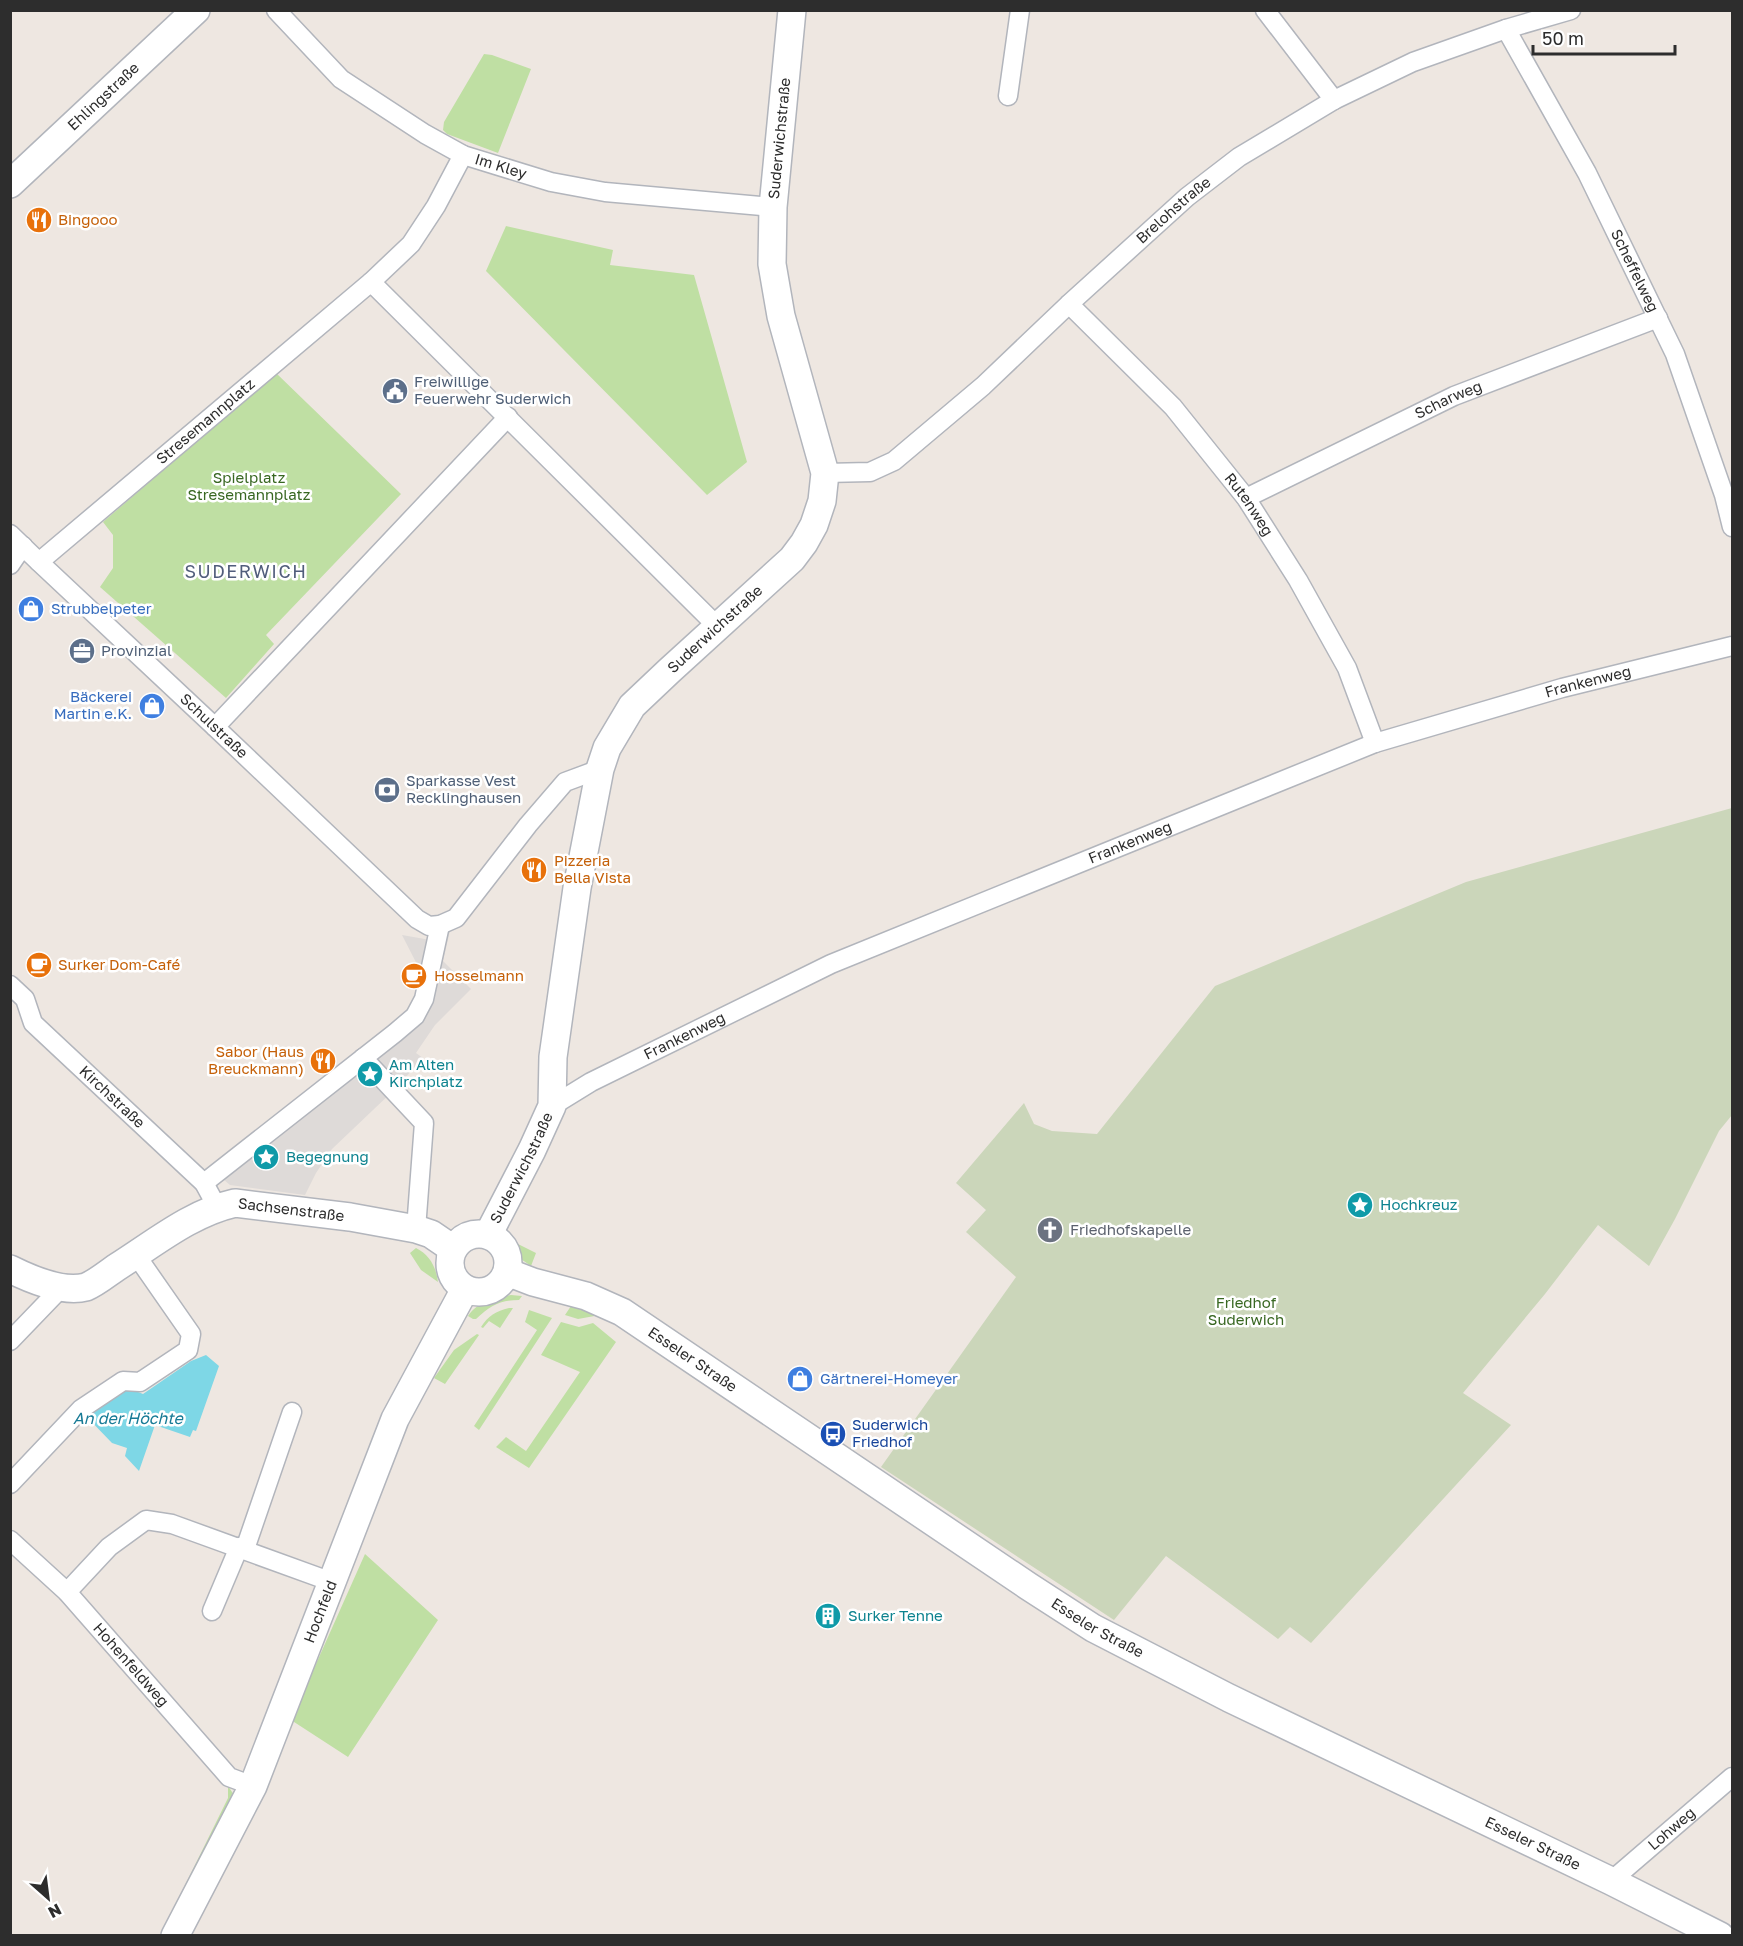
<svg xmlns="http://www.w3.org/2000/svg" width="1743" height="1946" font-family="'Golos Text',sans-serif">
<rect width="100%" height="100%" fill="#eee7e1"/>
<path fill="#bfdfa3" d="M 484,54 L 492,55 L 531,69 L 498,153 L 447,134 L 443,130 L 444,122 Z
M 506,226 L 613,250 L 610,265 L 694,275 L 747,462 L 707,495 L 486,271 Z
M 276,373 L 401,494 L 266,635 L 274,644 L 226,698 L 100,587 L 113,568 L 113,535 L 103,522 Z
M 510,1240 L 536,1253 L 531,1266 L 518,1257 Z
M 416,1248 C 430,1255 436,1267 438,1282 L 421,1270 L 410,1253 Z
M 511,1295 L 522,1296 L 519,1300 C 500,1300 490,1306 476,1319 L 473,1319 L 468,1316 C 478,1301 495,1298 511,1295 Z
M 571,1306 L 600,1315 L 578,1319 L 565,1315 Z
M 509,1308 L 513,1308 L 500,1328 L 489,1321 L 483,1328 L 481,1327 C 488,1316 496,1311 509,1308 Z
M 529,1310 L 552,1318 L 479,1430 L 474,1426 L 537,1330 L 525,1322 Z
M 561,1322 L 579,1327 L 593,1323 L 616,1342 L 529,1468 L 496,1447 L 506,1437 L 526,1451 L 580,1372 L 541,1355 Z
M 477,1334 L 479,1335 L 445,1384 L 434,1378 L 454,1350 Z
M 365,1554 L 438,1620 L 348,1757 L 291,1720 Z
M 228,1786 L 234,1795 L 172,1935 L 160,1936 L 228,1798 Z"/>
<path fill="#cbd6ba" d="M 1732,808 L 1732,1115 L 1719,1131 L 1675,1219 L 1649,1266 L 1598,1225 L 1545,1294 L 1463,1393 L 1511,1425 L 1311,1643 L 1290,1627 L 1278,1639 L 1166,1556 L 1114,1620 L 881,1467 L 1016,1277 L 966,1232 L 986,1210 L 956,1183 L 1024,1103 L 1034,1124 L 1052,1131 L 1097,1134 L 1215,986 L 1466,882 Z"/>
<path fill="#dedad8" d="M 450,931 L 443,961 L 471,989 L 435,1025 L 420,1047 L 416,1053 L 423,1058 L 393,1091 L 332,1149 L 316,1173 L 305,1195 L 230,1185 L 210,1168 L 414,1008 L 424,978 L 402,935 L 436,941 Z"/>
<path fill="#7ed7e6" d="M 206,1355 L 219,1366 L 196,1431 L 193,1430 L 190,1437 L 155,1425 L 139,1471 L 125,1456 L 127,1448 L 112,1443 L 85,1415 L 126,1387 L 143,1394 L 191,1361 Z"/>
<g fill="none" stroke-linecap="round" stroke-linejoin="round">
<defs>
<g id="street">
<path id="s1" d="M 276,10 L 341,79 L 425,134 L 463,155 L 551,182 L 605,192 L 773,207"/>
<path d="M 1265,10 L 1334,100"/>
<path id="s2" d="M 1506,29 L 1587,173 L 1675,354 L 1724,495 L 1732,527"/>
<path d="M 1008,96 L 1020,10"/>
<path d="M 371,282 L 411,244 L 436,206 L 463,155"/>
<path id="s3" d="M 1069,304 L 1173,407 L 1246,498 L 1298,580 L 1347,668 L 1375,743"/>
<path id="s4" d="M 825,473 L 870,472 L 894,461 L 983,386 L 1069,304 L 1187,197 L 1239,157 L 1334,100 L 1413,62 L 1506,29 L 1571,10"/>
<path id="s5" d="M 1246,498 L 1454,396 L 1658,318"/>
<path id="s6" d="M 10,534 L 39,562 L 215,727 L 417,919 L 429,926 L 440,925 L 456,918 L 528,825 L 565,782 L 600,769"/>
<path id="s7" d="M 39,562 L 371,282 L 718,627"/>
<path d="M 10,565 L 23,546"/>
<path d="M 215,727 L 508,417"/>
<path id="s8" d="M 10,985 L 25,999 L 33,1023 L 204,1183 L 217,1207"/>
<path d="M 363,1058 L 424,1123 L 416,1229"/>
<path id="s9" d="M 552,1106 L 591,1082 L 831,964 L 1375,743 L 1562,688 L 1732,646"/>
<path d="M 204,1183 L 395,1033 L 415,1016 L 424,999 L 440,925"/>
<path d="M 10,1341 L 61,1288"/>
<path d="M 10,1484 L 81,1409 L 123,1381 L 140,1382 L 188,1350 L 191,1334 L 136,1255"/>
<path id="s10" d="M 10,1540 L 67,1592 L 229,1777 L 253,1786"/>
<path d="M 245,1549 L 292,1412"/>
<path d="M 67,1592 L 109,1547 L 146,1520 L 172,1524 L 332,1582"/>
<path d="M 212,1611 L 239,1547"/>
<path id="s11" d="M 1611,1881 L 1732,1777"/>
</g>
<g id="secondary">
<path id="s12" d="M 10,184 L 196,10"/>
<circle cx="479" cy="1263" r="29"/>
<path id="s13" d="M 488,1235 L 532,1150 L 552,1106 L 553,1057 L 577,888 L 600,769 L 607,748 L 632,706 L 669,671 L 792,559 L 804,543 L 814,525 L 822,501 L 825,473 L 781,316 L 772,264 L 773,207 L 792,10"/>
<path id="s14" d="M 10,1269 C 30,1279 63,1293 86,1287 C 96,1283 108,1273 117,1267 C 155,1243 191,1213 235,1203 L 350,1217 L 416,1229 L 431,1234 L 453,1249"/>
<path id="s15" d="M 507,1272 L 533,1282 L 586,1296 L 622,1312 L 1028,1586 L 1093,1628 L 1229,1698 L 1611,1881 L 1720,1936"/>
<path id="s16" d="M 175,1936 L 253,1786 L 395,1419 L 465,1289"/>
</g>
</defs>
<use href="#street" stroke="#b2b5bc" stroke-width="21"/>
<use href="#secondary" stroke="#b2b5bc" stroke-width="30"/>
<use href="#street" stroke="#fff" stroke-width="18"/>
<use href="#secondary" stroke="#fff" stroke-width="27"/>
</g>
<defs>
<symbol id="restaurant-disc" viewBox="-11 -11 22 22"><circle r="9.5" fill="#e8710a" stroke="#fff"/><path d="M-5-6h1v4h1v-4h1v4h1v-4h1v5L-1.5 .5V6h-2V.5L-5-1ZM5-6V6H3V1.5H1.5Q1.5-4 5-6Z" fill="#fff"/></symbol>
<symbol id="civic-disc" viewBox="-11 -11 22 22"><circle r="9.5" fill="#5c6f8a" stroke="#fff"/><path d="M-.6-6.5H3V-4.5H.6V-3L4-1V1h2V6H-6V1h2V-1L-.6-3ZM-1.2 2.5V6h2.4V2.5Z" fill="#fff"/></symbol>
<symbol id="shop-disc" viewBox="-11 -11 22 22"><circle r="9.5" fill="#3f7fe0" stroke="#fff"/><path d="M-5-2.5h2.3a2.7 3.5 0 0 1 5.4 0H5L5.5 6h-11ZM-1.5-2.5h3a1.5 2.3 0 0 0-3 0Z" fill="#fff"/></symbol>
<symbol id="office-disc" viewBox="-11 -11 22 22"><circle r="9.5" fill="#5c6f8a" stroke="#fff"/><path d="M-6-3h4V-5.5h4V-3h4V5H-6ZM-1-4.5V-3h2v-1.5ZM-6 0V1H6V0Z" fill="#fff"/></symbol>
<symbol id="bank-disc" viewBox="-11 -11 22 22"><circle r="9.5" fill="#5c6f8a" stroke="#fff"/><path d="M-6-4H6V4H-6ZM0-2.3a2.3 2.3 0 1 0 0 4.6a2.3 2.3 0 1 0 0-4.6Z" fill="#fff"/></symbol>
<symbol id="cafe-disc" viewBox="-11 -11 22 22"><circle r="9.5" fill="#e8710a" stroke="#fff"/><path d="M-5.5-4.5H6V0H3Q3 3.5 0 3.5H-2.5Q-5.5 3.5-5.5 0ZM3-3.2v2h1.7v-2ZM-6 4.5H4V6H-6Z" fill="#fff"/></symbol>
<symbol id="sight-disc" viewBox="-11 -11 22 22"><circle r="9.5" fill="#0f9aa8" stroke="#fff"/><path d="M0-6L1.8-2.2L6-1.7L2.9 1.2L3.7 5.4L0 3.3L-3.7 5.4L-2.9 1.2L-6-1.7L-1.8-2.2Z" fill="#fff"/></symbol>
<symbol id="church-disc" viewBox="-11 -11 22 22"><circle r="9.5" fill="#6b7280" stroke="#fff"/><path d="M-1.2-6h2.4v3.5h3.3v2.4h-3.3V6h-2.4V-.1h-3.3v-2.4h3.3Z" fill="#fff"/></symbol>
<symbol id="bus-disc" viewBox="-11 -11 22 22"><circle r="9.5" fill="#1a4fb4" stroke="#fff"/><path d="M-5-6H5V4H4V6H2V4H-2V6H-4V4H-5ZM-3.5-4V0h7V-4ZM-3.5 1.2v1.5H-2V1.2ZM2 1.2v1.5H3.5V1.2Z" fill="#fff"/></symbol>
<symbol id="building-disc" viewBox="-11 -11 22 22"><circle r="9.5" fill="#0f9aa8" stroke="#fff"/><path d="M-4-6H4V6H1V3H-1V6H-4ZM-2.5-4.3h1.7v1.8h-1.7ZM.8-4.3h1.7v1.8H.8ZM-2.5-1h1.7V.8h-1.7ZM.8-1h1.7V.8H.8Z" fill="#fff"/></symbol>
</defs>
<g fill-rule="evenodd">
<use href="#restaurant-disc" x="24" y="205" width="30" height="30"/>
<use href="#civic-disc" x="380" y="376" width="30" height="30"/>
<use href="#shop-disc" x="16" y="594" width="30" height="30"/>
<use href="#office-disc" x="67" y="636" width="30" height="30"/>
<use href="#shop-disc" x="137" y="691" width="30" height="30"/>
<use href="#bank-disc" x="372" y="775" width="30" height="30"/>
<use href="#restaurant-disc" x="519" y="855" width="30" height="30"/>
<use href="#cafe-disc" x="24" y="950" width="30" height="30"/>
<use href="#cafe-disc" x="399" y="961" width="30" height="30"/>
<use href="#restaurant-disc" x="308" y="1046" width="30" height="30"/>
<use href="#sight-disc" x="355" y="1059" width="30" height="30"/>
<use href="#sight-disc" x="251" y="1142" width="30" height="30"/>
<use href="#sight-disc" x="1345" y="1190" width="30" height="30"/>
<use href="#church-disc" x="1035" y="1215" width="30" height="30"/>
<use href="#shop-disc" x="785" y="1364" width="30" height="30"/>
<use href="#bus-disc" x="818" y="1419" width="30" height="30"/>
<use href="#building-disc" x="813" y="1601" width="30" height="30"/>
</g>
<g text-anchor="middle" stroke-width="5" stroke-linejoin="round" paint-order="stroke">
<g font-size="15" fill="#2d2d2d" stroke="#fff">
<text dy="5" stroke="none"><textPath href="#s12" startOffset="128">Ehlingstraße</textPath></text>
<text dy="5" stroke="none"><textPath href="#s13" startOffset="1209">Suderwichstraße</textPath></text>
<text dy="5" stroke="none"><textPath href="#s1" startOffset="278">Im Kley</textPath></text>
<text dy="5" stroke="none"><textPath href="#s4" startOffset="447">Brelohstraße</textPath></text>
<text dy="5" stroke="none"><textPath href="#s2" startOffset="274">Scheffelweg</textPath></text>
<text dy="5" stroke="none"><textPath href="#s5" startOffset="225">Scharweg</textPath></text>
<text dy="5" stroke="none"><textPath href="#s7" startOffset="218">Stresemannplatz</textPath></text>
<text dy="5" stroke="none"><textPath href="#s3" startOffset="270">Rutenweg</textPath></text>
<text dy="5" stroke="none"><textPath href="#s13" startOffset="669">Suderwichstraße</textPath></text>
<text dy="5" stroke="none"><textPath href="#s9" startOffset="1122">Frankenweg</textPath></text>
<text dy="5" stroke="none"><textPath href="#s6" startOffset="280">Schulstraße</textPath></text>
<text dy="5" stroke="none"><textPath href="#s9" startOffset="636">Frankenweg</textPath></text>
<text dy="5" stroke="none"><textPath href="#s9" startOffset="150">Frankenweg</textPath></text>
<text dy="5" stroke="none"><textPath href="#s8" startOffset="154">Kirchstraße</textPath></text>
<text dy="5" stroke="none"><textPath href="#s13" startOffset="75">Suderwichstraße</textPath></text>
<text dy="5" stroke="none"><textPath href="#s14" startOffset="308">Sachsenstraße</textPath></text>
<text dy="5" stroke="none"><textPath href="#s15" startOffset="207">Esseler Straße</textPath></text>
<text dy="5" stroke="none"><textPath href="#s16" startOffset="356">Hochfeld</textPath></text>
<text dy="5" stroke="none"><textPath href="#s15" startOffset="693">Esseler Straße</textPath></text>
<text dy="5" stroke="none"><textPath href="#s10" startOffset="174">Hohenfeldweg</textPath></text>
<text dy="5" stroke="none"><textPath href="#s11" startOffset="80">Lohweg</textPath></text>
<text dy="5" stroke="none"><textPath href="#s15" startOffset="1179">Esseler Straße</textPath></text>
</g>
<g font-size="15" fill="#c56008" stroke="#fff" text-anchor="start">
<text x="58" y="225">Bingooo</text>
<text x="554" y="866">Pizzeria<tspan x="554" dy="17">Bella Vista</tspan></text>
<text x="58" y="970">Surker Dom-Café</text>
<text x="434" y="981">Hosselmann</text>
<text x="304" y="1057" text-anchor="end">Sabor (Haus<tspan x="304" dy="17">Breuckmann)</tspan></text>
</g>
<g font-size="15" fill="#4e5e75" stroke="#fff" text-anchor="start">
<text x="414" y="387">Freiwillige<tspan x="414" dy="17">Feuerwehr Suderwich</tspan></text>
<text x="101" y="656">Provinzial</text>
<text x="406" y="786">Sparkasse Vest<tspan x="406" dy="17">Recklinghausen</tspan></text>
</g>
<g font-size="15" fill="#386721" stroke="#fff">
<text x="249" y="483">Spielplatz<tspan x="249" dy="17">Stresemannplatz</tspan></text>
<text x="1246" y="1308">Friedhof<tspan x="1246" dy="17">Suderwich</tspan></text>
</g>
<g font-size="15" fill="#366cbe" stroke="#fff" text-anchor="start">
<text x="51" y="614">Strubbelpeter</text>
<text x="132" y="702" text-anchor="end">Bäckerei<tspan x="132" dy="17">Martin e.K.</tspan></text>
<text x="820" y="1384">Gärtnerei-Homeyer</text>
</g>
<g font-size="15" fill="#0d838f" stroke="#fff" text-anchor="start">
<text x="389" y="1070">Am Alten<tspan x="389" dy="17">Kirchplatz</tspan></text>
<text x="286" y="1162">Begegnung</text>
<text x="1380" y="1210">Hochkreuz</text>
<text x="848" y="1621">Surker Tenne</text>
</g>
<g font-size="15" fill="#5b616d" stroke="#fff" text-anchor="start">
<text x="1070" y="1235">Friedhofskapelle</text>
</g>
<g font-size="15" fill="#164399" stroke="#fff" text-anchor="start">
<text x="852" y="1430">Suderwich<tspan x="852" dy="17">Friedhof</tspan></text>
</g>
<g font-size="16" font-style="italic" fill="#187b96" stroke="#fff">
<text x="128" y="1424">An der Höchte</text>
</g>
<g font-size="18" letter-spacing="1.5" fill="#515d7b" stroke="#fff">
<text x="246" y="578">SUDERWICH</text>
</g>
</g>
<rect width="1743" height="1946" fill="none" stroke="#2d2d2d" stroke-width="24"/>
<g transform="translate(48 1898) rotate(152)" stroke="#ffffff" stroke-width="4.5" paint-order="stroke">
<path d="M0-4.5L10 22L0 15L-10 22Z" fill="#2d2d2d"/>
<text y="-9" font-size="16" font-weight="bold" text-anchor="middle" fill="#2d2d2d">N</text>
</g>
<path d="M1533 45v9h142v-9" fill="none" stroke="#2d2d2d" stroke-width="3"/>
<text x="1542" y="45" font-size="18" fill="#2d2d2d" stroke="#ffffff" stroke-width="4.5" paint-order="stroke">50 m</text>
</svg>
